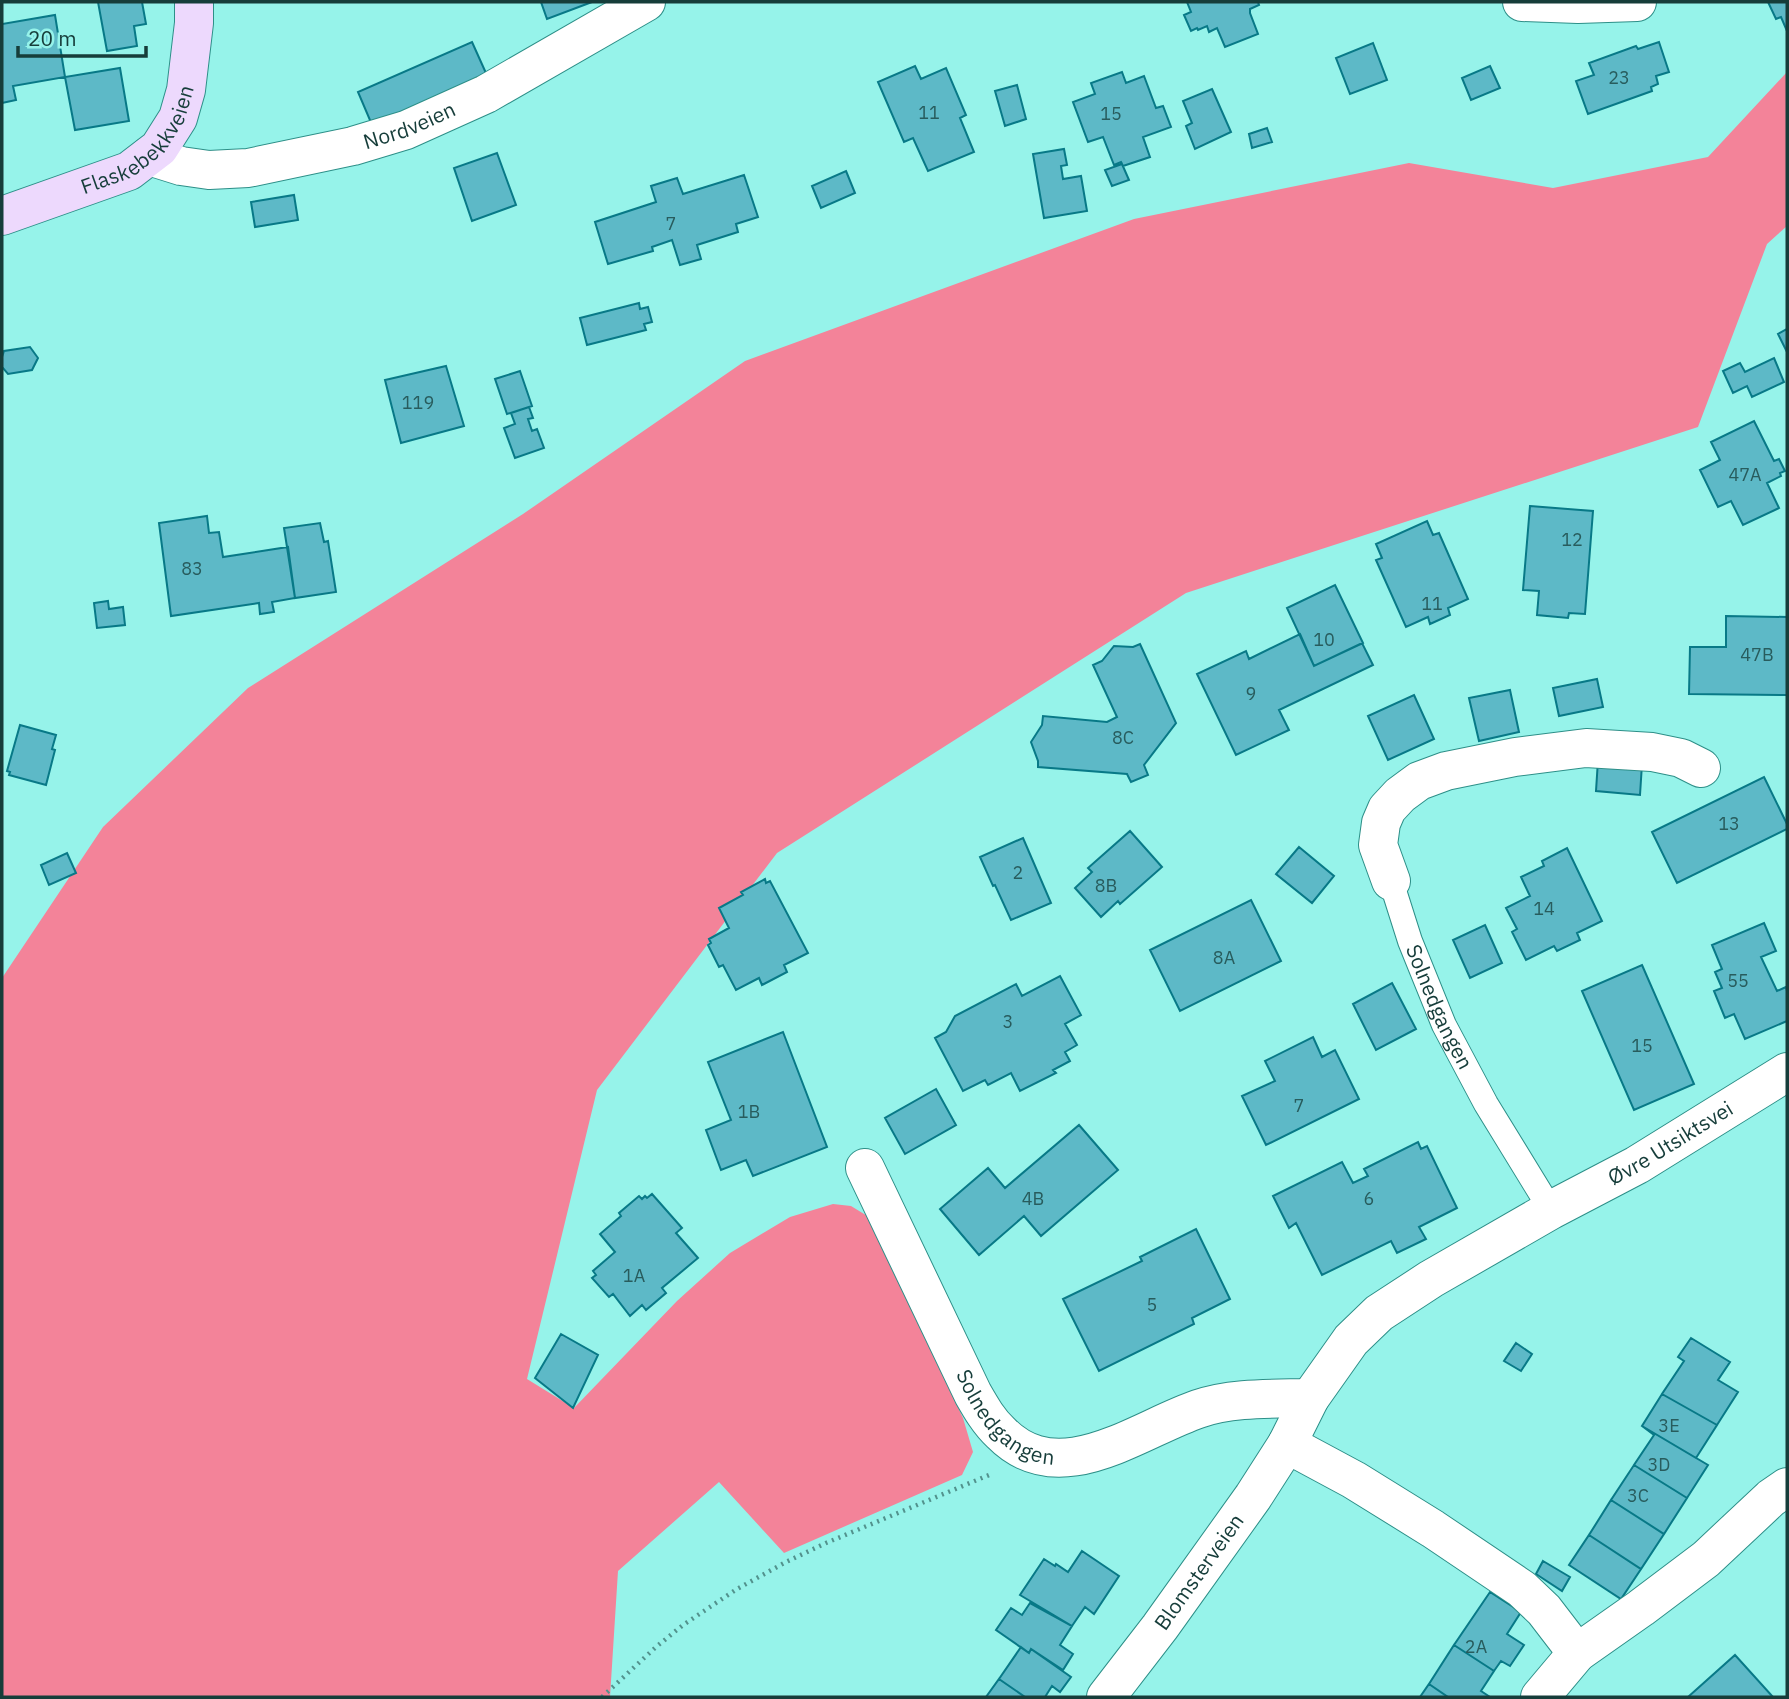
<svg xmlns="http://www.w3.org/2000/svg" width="1789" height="1699" font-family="'IBM Plex Sans',sans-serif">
<rect width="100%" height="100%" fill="#96f3ea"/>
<path fill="#f38399" d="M 1787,72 L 1787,226 L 1767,244 L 1698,427 L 1186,593 L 777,853 L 597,1090 L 527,1379 L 574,1408 L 677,1301 L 730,1253 L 790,1217 L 833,1204 L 851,1206 L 869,1217 L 963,1418 L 973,1452 L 962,1475 L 784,1553 L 719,1482 L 618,1571 L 610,1697 L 2,1697 L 2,978 L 103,827 L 248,688 L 523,514 L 745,361 L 1134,219 L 1409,163 L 1553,188 L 1708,157 Z"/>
<path fill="#5db9c7" stroke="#087987" stroke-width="2" d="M 98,2 L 142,2 L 146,24 L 134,26 L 137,46 L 107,51 Z
M 541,2 L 592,2 L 547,19 Z
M 1187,2 L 1258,2 L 1259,5 L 1250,9 L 1250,13 L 1258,34 L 1225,47 L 1217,28 L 1209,32 L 1207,26 L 1198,30 L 1197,28 L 1191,31 L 1184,15 L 1191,12 Z
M 1768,2 L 1787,2 L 1787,31 L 1781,17 L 1776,19 Z
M 55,15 L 65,77 L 13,86 L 16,100 L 2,103 L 2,24 Z
M 472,42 L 490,82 L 375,132 L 358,92 Z
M 1659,42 L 1669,72 L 1656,76 L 1658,84 L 1651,87 L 1652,91 L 1588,114 L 1576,81 L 1594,75 L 1589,63 L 1636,46 L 1638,49 Z
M 1373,43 L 1387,80 L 1350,94 L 1336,58 Z
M 915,66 L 921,79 L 946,68 L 966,115 L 960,118 L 974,152 L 928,171 L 913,138 L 904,142 L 878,82 Z
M 1490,66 L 1500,88 L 1471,100 L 1462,78 Z
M 120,68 L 129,121 L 75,130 L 65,77 Z
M 1122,72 L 1126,83 L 1144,76 L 1156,108 L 1163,106 L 1171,127 L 1143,137 L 1150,157 L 1123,166 L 1121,162 L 1114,165 L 1103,137 L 1088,142 L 1073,102 L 1095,94 L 1091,83 Z
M 1017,85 L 1026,119 L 1005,126 L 995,91 Z
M 1212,89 L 1231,132 L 1195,149 L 1186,126 L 1192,123 L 1183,101 Z
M 1267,128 L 1272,142 L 1252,148 L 1249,134 Z
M 1064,149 L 1067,165 L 1061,166 L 1063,179 L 1081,176 L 1087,211 L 1044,218 L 1033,154 Z
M 497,153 L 516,205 L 472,221 L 454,168 Z
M 1122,164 L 1129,180 L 1112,186 L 1105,170 Z
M 846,171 L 855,193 L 821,208 L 812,186 Z
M 744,175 L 758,217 L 736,224 L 738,232 L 697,245 L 701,259 L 680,265 L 672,240 L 652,247 L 653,251 L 608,264 L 595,222 L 656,202 L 651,186 L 677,178 L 683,194 Z
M 294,195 L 298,220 L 255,227 L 251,202 Z
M 639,303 L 640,309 L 648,307 L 652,322 L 644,324 L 646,330 L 587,345 L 580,318 Z
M 1787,329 L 1787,352 L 1778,334 Z
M 30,347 L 38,358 L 32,370 L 8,374 L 2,367 L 2,357 L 4,351 Z
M 1774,358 L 1784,382 L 1752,397 L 1747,386 L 1733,393 L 1723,371 L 1740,363 L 1745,372 Z
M 446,366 L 464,426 L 401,443 L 385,380 Z
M 520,371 L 532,406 L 507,414 L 495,379 Z
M 529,407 L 533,418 L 528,419 L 532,431 L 537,429 L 544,448 L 515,458 L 504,428 L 515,424 L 511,413 Z
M 1754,421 L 1774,461 L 1779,459 L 1785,471 L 1780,473 L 1781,476 L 1767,483 L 1779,508 L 1743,525 L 1731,501 L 1718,507 L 1700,470 L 1720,460 L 1711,442 Z
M 1530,506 L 1593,511 L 1585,614 L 1569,613 L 1568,618 L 1537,615 L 1539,591 L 1523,590 Z
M 207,516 L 209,533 L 219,532 L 223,557 L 288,547 L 295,598 L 272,602 L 274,612 L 260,614 L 259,603 L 171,616 L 159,523 Z
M 1427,521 L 1433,535 L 1439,533 L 1468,599 L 1448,608 L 1450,615 L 1430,624 L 1428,617 L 1406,627 L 1376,560 L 1382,558 L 1376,544 Z
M 320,523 L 324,542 L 328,541 L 336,592 L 295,598 L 284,528 Z
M 1335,585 L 1363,643 L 1314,666 L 1287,608 Z
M 108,601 L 109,609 L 123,607 L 125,625 L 97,628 L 94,603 Z
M 1726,616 L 1787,617 L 1787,695 L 1689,694 L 1690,647 L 1726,647 Z
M 1300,634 L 1314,666 L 1362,643 L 1373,665 L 1279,710 L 1289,730 L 1236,755 L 1197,674 L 1246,651 L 1249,659 Z
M 1140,644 L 1176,723 L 1144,765 L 1148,775 L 1131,782 L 1127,774 L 1038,767 L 1038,761 L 1031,742 L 1042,725 L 1043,716 L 1107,722 L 1117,717 L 1093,665 L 1102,661 L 1114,646 L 1133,647 Z
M 1597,679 L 1603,707 L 1559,716 L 1553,688 Z
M 1510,690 L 1519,732 L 1479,741 L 1469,698 Z
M 1414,695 L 1434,739 L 1388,760 L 1368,716 Z
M 20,725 L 56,735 L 52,749 L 55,750 L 46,785 L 9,775 L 10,772 L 7,771 Z
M 1598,760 L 1642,764 L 1640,795 L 1596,791 Z
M 1764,777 L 1787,824 L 1787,829 L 1677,883 L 1652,832 Z
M 1130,831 L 1162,867 L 1120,904 L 1118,901 L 1101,917 L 1075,888 L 1092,872 L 1088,868 Z
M 1023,838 L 1051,903 L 1011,920 L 995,885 L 993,886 L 980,857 Z
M 1299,847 L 1334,876 L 1312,903 L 1276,874 Z
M 1567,848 L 1602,921 L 1577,933 L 1580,940 L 1557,951 L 1554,946 L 1526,960 L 1512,932 L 1517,929 L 1506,908 L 1530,896 L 1521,877 L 1544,866 L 1542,861 Z
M 67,853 L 76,873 L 49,885 L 41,865 Z
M 765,879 L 766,883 L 770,881 L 808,953 L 784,965 L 787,972 L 762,985 L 759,978 L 736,990 L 723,965 L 719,967 L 708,945 L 711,943 L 709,939 L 729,928 L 719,908 L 743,895 L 741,892 Z
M 1251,900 L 1281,961 L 1180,1011 L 1150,950 Z
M 1764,923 L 1776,951 L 1761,957 L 1777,991 L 1786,987 L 1787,991 L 1787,1021 L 1745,1039 L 1734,1014 L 1725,1018 L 1714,991 L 1722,988 L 1715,972 L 1722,969 L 1712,945 Z
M 1485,925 L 1502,963 L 1470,978 L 1453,940 Z
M 1642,965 L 1694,1084 L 1634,1110 L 1582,991 Z
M 1060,976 L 1081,1015 L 1065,1024 L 1077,1045 L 1065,1052 L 1070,1061 L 1053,1070 L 1056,1073 L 1020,1091 L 1011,1073 L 988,1085 L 985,1080 L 963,1091 L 935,1038 L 946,1032 L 955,1016 L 1016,984 L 1022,996 Z
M 1392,983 L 1416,1029 L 1376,1050 L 1353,1004 Z
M 783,1032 L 827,1147 L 753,1176 L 746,1160 L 721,1170 L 706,1130 L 731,1120 L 708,1062 Z
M 1313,1037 L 1322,1057 L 1335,1050 L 1359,1099 L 1266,1145 L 1242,1096 L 1275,1081 L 1265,1061 Z
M 936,1089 L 956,1125 L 905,1154 L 885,1118 Z
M 1079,1125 L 1118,1170 L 1041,1236 L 1024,1216 L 979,1255 L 940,1209 L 988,1168 L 1005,1188 Z
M 1418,1142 L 1421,1149 L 1427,1146 L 1457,1208 L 1419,1227 L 1426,1239 L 1397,1253 L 1391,1241 L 1322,1275 L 1296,1223 L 1289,1228 L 1273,1196 L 1342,1162 L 1353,1183 L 1368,1176 L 1364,1169 Z
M 652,1194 L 682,1228 L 676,1233 L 698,1258 L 662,1288 L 666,1293 L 646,1310 L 642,1305 L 630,1316 L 613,1294 L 609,1297 L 592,1278 L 596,1275 L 593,1271 L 615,1252 L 600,1234 L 621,1216 L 619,1213 L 639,1196 L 642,1199 L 645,1196 L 647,1198 Z
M 1196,1229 L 1230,1299 L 1192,1318 L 1194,1324 L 1099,1371 L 1063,1299 L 1142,1261 L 1140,1257 Z
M 561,1334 L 598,1355 L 573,1408 L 535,1378 Z
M 1691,1338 L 1730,1362 L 1718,1380 L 1738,1392 L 1717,1425 L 1662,1394 L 1684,1361 L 1678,1357 Z
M 1516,1343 L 1532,1354 L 1521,1371 L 1504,1361 Z
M 1662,1394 L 1717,1425 L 1696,1458 L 1642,1426 Z
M 1642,1426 L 1708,1465 L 1687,1498 L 1634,1465 L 1654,1435 Z
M 1634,1465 L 1687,1498 L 1664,1534 L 1611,1500 Z
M 1611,1500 L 1664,1534 L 1641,1569 L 1589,1535 Z
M 1589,1535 L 1641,1569 L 1621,1599 L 1569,1565 Z
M 1082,1551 L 1119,1576 L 1094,1614 L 1085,1607 L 1072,1626 L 1020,1595 L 1044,1559 L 1055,1566 L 1056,1564 L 1068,1572 Z
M 1543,1561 L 1570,1577 L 1562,1591 L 1536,1574 Z
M 1490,1592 L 1521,1612 L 1507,1634 L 1524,1645 L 1510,1666 L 1501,1661 L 1494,1671 L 1454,1645 Z
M 1030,1603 L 1072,1626 L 1060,1645 L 1073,1654 L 1063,1670 L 1031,1649 L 1029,1653 L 996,1630 L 1011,1608 L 1022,1615 Z
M 1454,1645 L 1494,1671 L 1481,1691 L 1490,1697 L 1448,1697 L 1429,1684 Z
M 1021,1647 L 1029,1653 L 1031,1649 L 1071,1677 L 1060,1692 L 1052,1686 L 1045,1697 L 1025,1697 L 999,1679 Z
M 1735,1655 L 1773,1697 L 1688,1697 Z
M 999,1679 L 1025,1697 L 986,1697 Z
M 1429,1684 L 1448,1697 L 1420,1697 Z"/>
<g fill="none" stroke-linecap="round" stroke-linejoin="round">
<defs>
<g id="service">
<path id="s1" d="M 1391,881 L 1410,941 L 1444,1025 L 1486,1104 L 1551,1210"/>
</g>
<g id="minor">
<path d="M 1522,2 L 1578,4 L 1637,2"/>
<path id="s2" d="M 149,156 L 181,166 L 209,170 L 248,168 L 353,146 L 406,130 L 486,94 L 646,2"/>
<path d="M 1391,881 L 1378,845 L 1381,823 L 1387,809 L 1400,795 L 1419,781 L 1446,771 L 1515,757 L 1586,748 L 1652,752 L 1681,758 L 1701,768"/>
<path id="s3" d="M 865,1168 L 973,1394 C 981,1408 989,1422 1001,1433 C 1059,1492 1137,1430 1198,1409 C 1232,1397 1274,1399 1310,1398"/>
<path d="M 1287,1444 L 1354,1480 L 1433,1529 L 1522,1589 L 1544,1610 L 1577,1653"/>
<path id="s4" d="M 1106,1697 L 1160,1627 L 1253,1497 L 1287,1444 L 1310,1398 L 1351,1340 L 1379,1313 L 1431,1279 L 1551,1210 L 1637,1165 L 1787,1072"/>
<path d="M 1540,1697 L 1577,1653 L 1641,1608 L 1706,1559 L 1771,1498 L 1787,1487"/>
</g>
<g id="secondary">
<path id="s5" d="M 2,216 L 129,171 L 159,148 L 178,118 L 186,90 L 194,23 L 194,2"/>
</g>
</defs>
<use href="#service" stroke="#2d8f88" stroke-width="26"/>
<use href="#minor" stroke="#2d8f88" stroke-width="40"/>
<use href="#secondary" stroke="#2d8f88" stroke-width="40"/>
<path stroke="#52928d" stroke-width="4.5" stroke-dasharray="2 5" stroke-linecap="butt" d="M 602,1697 L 656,1647 L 683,1625 L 737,1589 L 786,1562 L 826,1543 L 989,1475"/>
<use href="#service" stroke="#fff" stroke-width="24"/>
<use href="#minor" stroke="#fff" stroke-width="38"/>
<use href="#secondary" stroke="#edd9fd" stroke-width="38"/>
</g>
<g text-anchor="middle" stroke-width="5" stroke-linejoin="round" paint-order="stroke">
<g font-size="18" fill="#285c5d">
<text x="1619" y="84">23</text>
<text x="929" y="119">11</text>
<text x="1111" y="120">15</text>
<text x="671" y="230">7</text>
<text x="418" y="409">119</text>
<text x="1745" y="481">47A</text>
<text x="1572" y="546">12</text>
<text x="192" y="575">83</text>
<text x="1432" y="610">11</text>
<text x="1324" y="646">10</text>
<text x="1757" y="661">47B</text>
<text x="1251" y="700">9</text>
<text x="1123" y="744">8C</text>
<text x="1729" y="830">13</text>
<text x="1018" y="879">2</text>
<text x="1106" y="892">8B</text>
<text x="1544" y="915">14</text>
<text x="1224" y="964">8A</text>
<text x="1738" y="987">55</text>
<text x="1008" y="1028">3</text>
<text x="1642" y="1052">15</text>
<text x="1299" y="1112">7</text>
<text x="749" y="1118">1B</text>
<text x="1033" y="1205">4B</text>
<text x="1369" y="1205">6</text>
<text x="634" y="1282">1A</text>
<text x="1152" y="1311">5</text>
<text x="1669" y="1432">3E</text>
<text x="1659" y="1471">3D</text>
<text x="1638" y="1502">3C</text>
<text x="1476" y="1653">2A</text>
</g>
<g font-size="21" fill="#163d3a" stroke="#96f3ea">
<text dy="7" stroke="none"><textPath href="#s2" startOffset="268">Nordveien</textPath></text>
<text dy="7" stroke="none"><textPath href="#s5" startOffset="163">Flaskebekkveien</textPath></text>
<text dy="7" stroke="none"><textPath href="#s1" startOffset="135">Solnedgangen</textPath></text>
<text dy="7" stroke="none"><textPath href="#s4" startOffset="810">Øvre Utsiktsvei</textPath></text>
<text dy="7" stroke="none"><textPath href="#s3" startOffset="292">Solnedgangen</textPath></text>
<text dy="7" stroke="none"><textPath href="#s4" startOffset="156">Blomsterveien</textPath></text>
</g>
</g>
<rect width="1789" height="1699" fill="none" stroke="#163d3a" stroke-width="7"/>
<path d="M18 46v10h128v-10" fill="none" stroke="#163d3a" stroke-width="3.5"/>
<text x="28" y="46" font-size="21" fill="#163d3a" stroke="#96f3ea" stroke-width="5" paint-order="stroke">20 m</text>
</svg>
